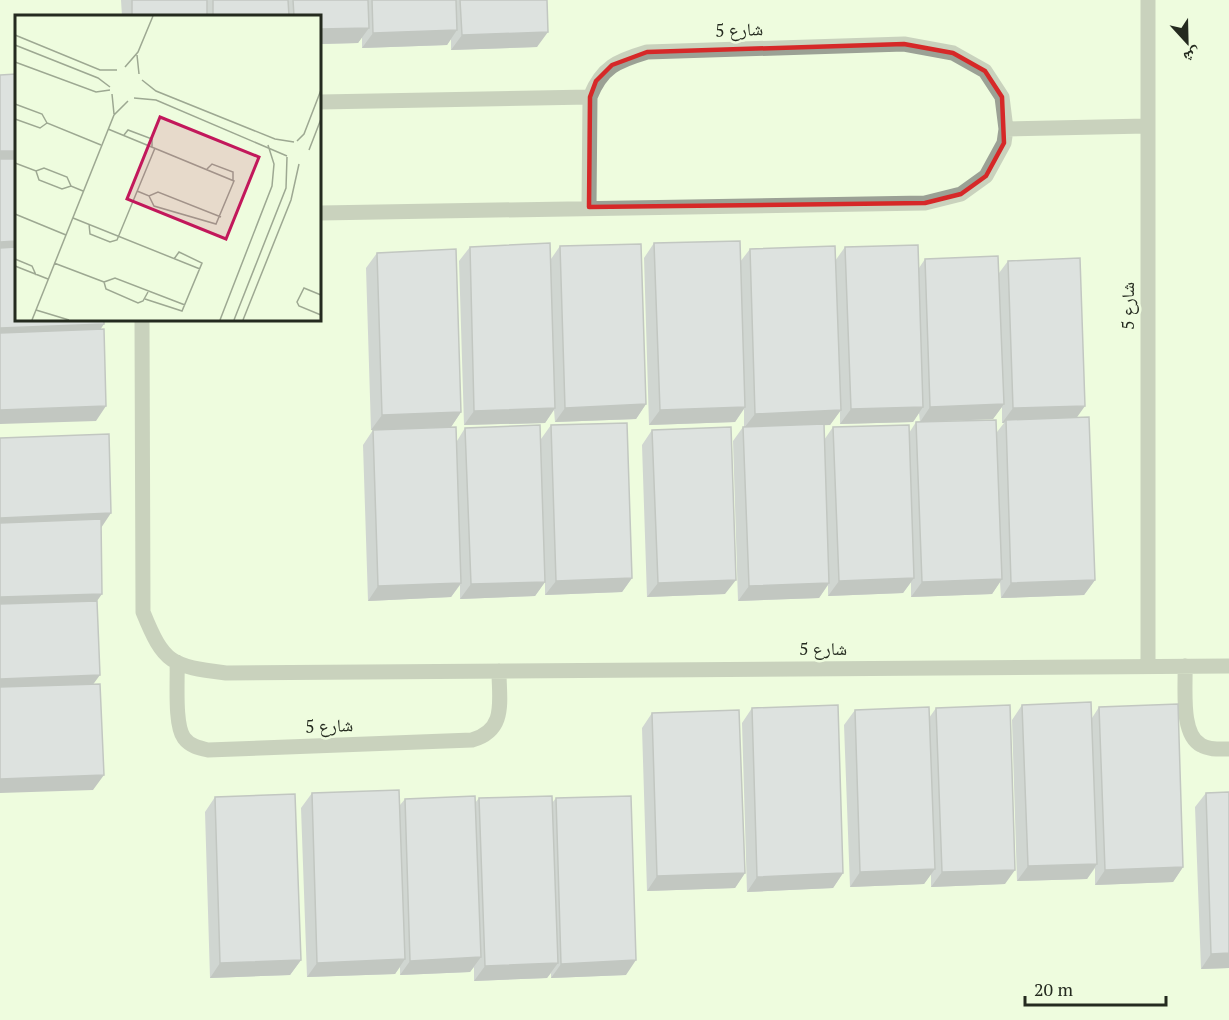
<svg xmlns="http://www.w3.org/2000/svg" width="1229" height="1020" font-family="'PT Serif','Noto Naskh Arabic',serif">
<rect width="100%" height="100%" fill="#eefcde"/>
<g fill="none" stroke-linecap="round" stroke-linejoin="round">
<path stroke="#9ba195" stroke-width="15" d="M 320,102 L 590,97
M 1006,129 L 1147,126
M 320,213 L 925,203 L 961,194 L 986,176 L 1004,143 L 1006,129 L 1002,97 L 985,71 L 953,53 L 904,44 L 647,52 C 617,61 602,67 590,97 L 589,207
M 142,320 L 143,612 C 164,664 171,666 226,673 L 1229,666
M 177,662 C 178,680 174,724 184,738 C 190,746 199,748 208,750 L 472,740 C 507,730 499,701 499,671
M 1148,666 L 1148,0
M 1185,666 C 1186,687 1180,734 1201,745 C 1209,750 1220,749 1229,749"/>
</g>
<path fill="#aca8c2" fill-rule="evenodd" d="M 121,0 L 547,0 L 537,47 L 451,50 L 451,39 L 447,45 L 362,48 L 362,37 L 358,43 L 320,44 L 320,16 L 122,16 Z
M 654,243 L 740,262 L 750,249 L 835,261 L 845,247 L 919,268 L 925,259 L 999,273 L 1008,261 L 1077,417 L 1095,580 L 1084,595 L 1001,598 L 1000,582 L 992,594 L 911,597 L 911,582 L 903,593 L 828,596 L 828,585 L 819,598 L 738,601 L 733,441 L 743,427 L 744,427 L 744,409 L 735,422 L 649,425 L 644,258 ZM 1002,407 L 1002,423 L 1004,423 L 997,432 L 916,422 L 909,433 L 833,427 L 824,440 L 824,425 L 830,425 L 840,411 L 840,424 L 913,422 L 919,413 L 920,422 L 993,419 Z
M 560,246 L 646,404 L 636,419 L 555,422 L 554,410 L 545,423 L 464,425 L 459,261 L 470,247 L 551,259 Z
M 377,253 L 461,412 L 451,427 L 371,430 L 366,268 Z
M 551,425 L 632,578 L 622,592 L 545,595 L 545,582 L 535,596 L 460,599 L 460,585 L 451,597 L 368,601 L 363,445 L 373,430 L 457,441 L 465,428 L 541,439 Z
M 652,430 L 725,594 L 647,597 L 642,445 Z
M 1022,705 L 1092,718 L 1099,707 L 1183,867 L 1173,882 L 1095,885 L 1095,868 L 1087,879 L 1017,881 L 1012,720 Z
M 752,708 L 843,873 L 833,888 L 747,892 L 742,723 Z
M 936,708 L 1005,884 L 931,887 L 931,874 L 924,884 L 850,887 L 844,725 L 855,710 L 929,718 Z
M 652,713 L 745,873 L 735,888 L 647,891 L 642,728 Z
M 1229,792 L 1229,968 L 1201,969 L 1195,807 L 1206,793 Z
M 312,793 L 400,805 L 405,799 L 475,803 L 479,798 L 552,803 L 556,798 L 626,975 L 551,978 L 551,973 L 547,978 L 474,981 L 474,967 L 470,972 L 400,975 L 400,967 L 395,974 L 307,977 L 301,808 Z
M 215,797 L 301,960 L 290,975 L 210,978 L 205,812 Z"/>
<path fill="#8c889e" d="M 369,28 L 358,43 L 320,44 L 320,29 Z
M 457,30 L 447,45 L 362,48 L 373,33 Z
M 548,32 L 537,47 L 451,50 L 462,35 Z
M 0,151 L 16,151 L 16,165 L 0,166 Z
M 16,241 L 16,255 L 0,256 L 0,242 Z
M 104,324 L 94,339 L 0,342 L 0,328 Z
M 646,404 L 636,419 L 555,422 L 565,408 Z
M 1004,404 L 993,419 L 920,422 L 930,407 Z
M 106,406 L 96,421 L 0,424 L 0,410 Z
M 1085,406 L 1075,420 L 1006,420 L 1004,423 L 1002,423 L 1013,408 Z
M 745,407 L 735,422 L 649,425 L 660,410 Z
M 923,407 L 913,422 L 840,424 L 851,409 Z
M 555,408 L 545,423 L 464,425 L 474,411 Z
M 841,410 L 830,425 L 744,428 L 755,414 Z
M 461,412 L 451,427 L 371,430 L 382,415 Z
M 111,513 L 101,528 L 0,532 L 0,518 Z
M 632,578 L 622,592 L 545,595 L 556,581 Z
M 914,578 L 903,593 L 828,596 L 839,581 Z
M 1002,579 L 992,594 L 911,597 L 922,582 Z
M 736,580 L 725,594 L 647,597 L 658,583 Z
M 1095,580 L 1084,595 L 1001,598 L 1011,583 Z
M 545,582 L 535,596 L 460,599 L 471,584 Z
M 461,583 L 451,597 L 368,601 L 378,586 Z
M 829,583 L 819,598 L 738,601 L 749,586 Z
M 102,594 L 92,608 L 0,612 L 0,597 Z
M 100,675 L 89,690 L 0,693 L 0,679 Z
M 104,775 L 93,790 L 0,793 L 0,779 Z
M 1097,864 L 1087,879 L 1017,881 L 1028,866 Z
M 1183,867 L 1173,882 L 1095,885 L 1105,870 Z
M 935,869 L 924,884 L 850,887 L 860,872 Z
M 1015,870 L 1005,884 L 931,887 L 942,872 Z
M 745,873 L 735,888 L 647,891 L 657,876 Z
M 843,873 L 833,888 L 747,892 L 757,877 Z
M 1229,953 L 1229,968 L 1201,969 L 1211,954 Z
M 481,957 L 470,972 L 400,975 L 410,961 Z
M 405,959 L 395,974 L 307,977 L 317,963 Z
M 301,960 L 290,975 L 210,978 L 220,963 Z
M 636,960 L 626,975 L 551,978 L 561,964 Z
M 558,963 L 547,978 L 474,981 L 485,966 Z"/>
<path fill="#c8c3e1" stroke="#8c889e" stroke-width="1.5" d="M 132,0 L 207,0 L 207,16 L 132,16 Z
M 213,0 L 288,0 L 289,16 L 213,16 Z
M 293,0 L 368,0 L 369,28 L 320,29 L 320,16 L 294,16 Z
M 372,0 L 456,0 L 457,30 L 373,33 Z
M 460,0 L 547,0 L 548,32 L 462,35 Z
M 16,74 L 16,151 L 0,151 L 0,75 Z
M 0,159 L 16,159 L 16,241 L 0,242 Z
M 740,241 L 745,407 L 660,410 L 654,243 Z
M 550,243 L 555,408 L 474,411 L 470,247 Z
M 641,244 L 646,404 L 565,408 L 560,246 Z
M 918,245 L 923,407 L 851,409 L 845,247 Z
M 835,246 L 841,410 L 755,414 L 750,249 Z
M 16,247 L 16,320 L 104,320 L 104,324 L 0,328 L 0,248 Z
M 456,249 L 461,412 L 382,415 L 377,253 Z
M 998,256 L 1004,404 L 930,407 L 925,259 Z
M 1080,258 L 1085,406 L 1013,408 L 1008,261 Z
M 104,329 L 106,406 L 0,410 L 0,333 Z
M 1089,417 L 1095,580 L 1011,583 L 1006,420 Z
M 996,420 L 1002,579 L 922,582 L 916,422 Z
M 627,423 L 632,578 L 556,581 L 551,425 Z
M 824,424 L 829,583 L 749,586 L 743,427 Z
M 540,425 L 545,582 L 471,584 L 465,428 Z
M 909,425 L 914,578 L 839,581 L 833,427 Z
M 456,427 L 461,583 L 378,586 L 373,430 Z
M 731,427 L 736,580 L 658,583 L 652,430 Z
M 109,434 L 111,513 L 0,518 L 0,438 Z
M 101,519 L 102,594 L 0,597 L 0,523 Z
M 97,601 L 100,675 L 0,679 L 0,604 Z
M 100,684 L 104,775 L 0,779 L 0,687 Z
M 1091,702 L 1097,864 L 1028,866 L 1022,705 Z
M 1178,704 L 1183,867 L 1105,870 L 1099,707 Z
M 838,705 L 843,873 L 757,877 L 752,708 Z
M 1010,705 L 1015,870 L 942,872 L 936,708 Z
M 929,707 L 935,869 L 860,872 L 855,710 Z
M 739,710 L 745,873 L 657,876 L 652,713 Z
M 399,790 L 405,959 L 317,963 L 312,793 Z
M 1229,792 L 1229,953 L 1211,954 L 1206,793 Z
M 295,794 L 301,960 L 220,963 L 215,797 Z
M 475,796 L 481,957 L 410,961 L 405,799 Z
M 552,796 L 558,963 L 485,966 L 479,798 Z
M 631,796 L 636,960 L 561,964 L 556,798 Z"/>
<path d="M0 0H1229V1020H0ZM 904,44 L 953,53 L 985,71 L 1002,97 L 1004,143 L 986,176 L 961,194 L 925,203 L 589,207 L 590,97 L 596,81 L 612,65 L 647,52 Z" fill="#eefcde" fill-opacity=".55" fill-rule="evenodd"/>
<path fill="none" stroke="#d62828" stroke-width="4.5" stroke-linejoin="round" d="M 904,44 L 953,53 L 985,71 L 1002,97 L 1004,143 L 986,176 L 961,194 L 925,203 L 589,207 L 590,97 L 596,81 L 612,65 L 647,52 Z"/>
<g text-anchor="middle" stroke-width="5" stroke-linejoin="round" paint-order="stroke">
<g font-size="18" fill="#242a1f" stroke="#eefcde">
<text transform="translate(739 30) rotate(-2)" y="6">شارع 5</text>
<text transform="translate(1128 306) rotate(-90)" y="6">شارع 5</text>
<text x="823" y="655">شارع 5</text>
<text transform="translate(329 726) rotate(-2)" y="6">شارع 5</text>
</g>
</g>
<g transform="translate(15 15)">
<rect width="306" height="306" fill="#eefcde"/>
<path fill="none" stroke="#9da892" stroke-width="1.5" d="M 0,20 L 85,55 L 102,55M 0,30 L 83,63 L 95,72M 122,40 L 124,59M 0,47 L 81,77 L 95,75M 110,52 L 123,37 L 138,1M 127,65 L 141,76 L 260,124 L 279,127M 97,79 L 99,99M 119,83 L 141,85 L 272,141M 0,89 L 27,99 L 32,108 L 86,130M 0,104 L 25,113 L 32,108M 93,114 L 219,166 L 201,209 L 139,191 L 134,181M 109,120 L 113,115 L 137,124 L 137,132M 282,126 L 289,119 L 306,75M 294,135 L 306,104M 0,148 L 21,156 L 29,153 L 52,162 L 56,171M 192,154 L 197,149 L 218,157 L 218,165M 21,156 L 24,165 L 47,174 L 56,171 L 68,176M 122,176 L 134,181 L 143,177 L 206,202M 0,199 L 51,220M 58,203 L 185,254M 74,209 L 75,219 L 95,227 L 102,225 L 140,133M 0,244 L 17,251 L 21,260M 39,248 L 89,267M 0,251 L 33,264M 89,267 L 100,263 L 170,290M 89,267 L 91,274 L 123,288 L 128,286 L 133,277M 306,280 L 289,273 L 282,287 L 284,291 L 306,300M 130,284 L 167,296 L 187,248 L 164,237 L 159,244M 21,295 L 54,305M 17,305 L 99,100 L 113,86M 205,305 L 257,171 L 259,149 L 253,130M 219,305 L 271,173 L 272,142M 228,305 L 276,185 L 284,149"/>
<path fill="#c2185b" fill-opacity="0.15" stroke="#c2185b" stroke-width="3" d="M 145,102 L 244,142 L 211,224 L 112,184 Z"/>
<rect width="306" height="306" fill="none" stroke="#242a1f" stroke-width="3"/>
</g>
<g transform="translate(1187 42) rotate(158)" stroke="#eefcde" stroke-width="4.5" paint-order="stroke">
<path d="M0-4.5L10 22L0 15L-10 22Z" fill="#242a1f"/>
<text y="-9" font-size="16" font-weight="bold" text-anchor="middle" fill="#242a1f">ش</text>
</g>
<path d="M1025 996v9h141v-9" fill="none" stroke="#242a1f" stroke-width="3"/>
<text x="1034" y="996" font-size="18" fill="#242a1f" stroke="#eefcde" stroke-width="4.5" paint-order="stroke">20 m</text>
</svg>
